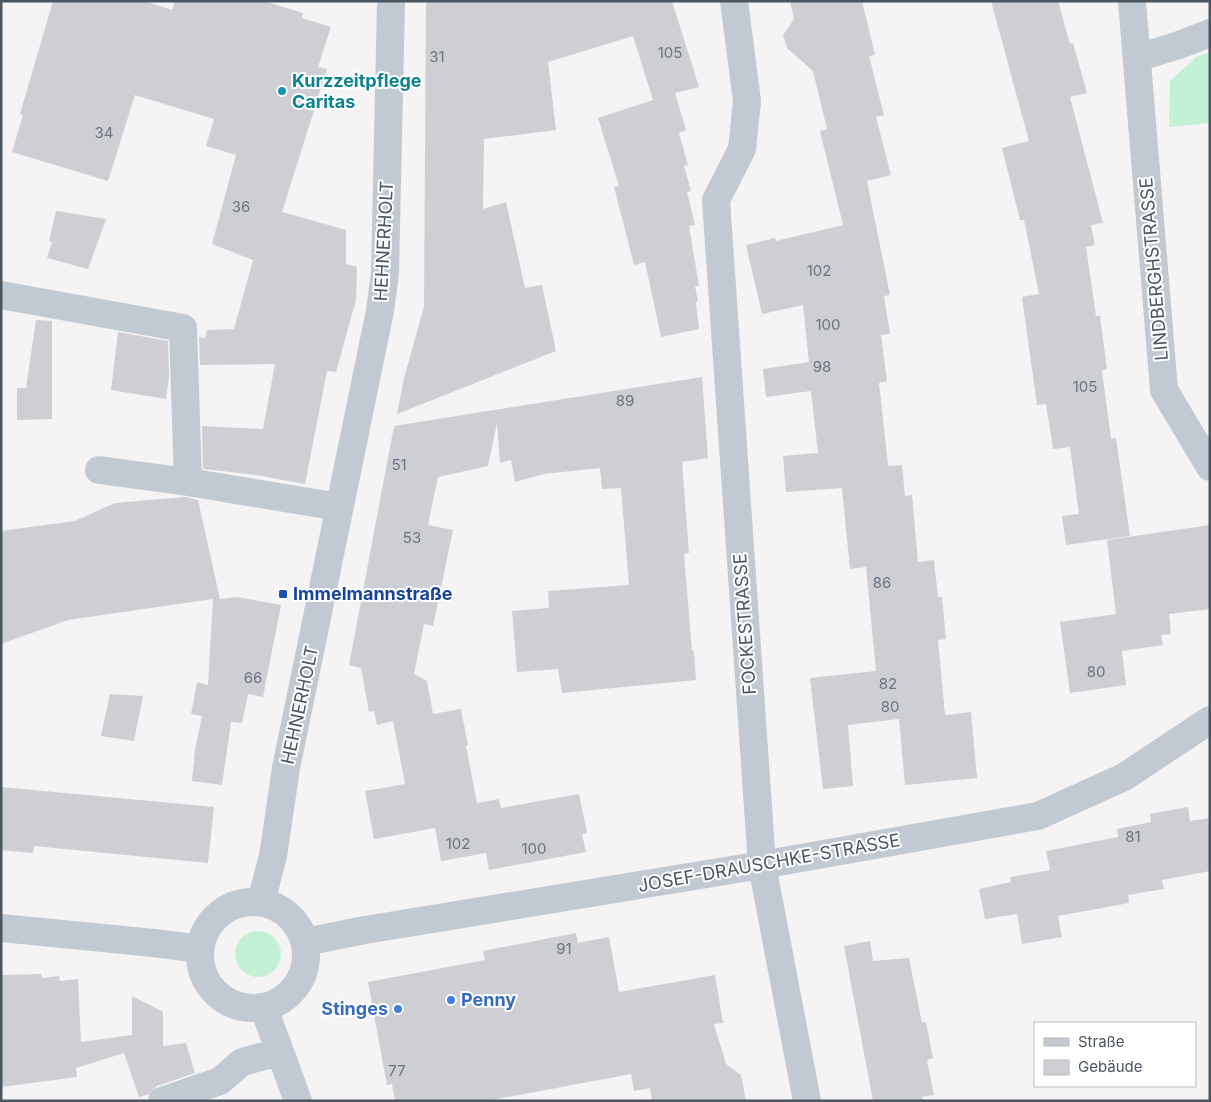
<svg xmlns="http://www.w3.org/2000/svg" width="1211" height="1102" font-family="Inter,sans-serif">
<rect width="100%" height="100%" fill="#f5f3f3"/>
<path fill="#c3f1d5" d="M 1210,52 L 1210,123 L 1169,127 L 1170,81 L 1196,57 Z
M235 954a23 23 0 1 1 46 0a23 23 0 1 1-46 0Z"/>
<path fill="#cdcfd5" d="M 53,1 L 144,1 L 172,10 L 175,1 L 264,1 L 303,13 L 302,18 L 331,27 L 318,67 L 327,69 L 282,212 L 346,230 L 346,264 L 357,267 L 356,300 L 336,372 L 327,371 L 305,484 L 256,475 L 203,469 L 202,426 L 263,429 L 275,364 L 200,365 L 199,337 L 205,338 L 207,330 L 234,329 L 253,260 L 212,244 L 236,155 L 206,146 L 214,119 L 135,95 L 108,181 L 12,152 L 23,115 L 20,114 Z
M 426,1 L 672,1 L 699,87 L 675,93 L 686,130 L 679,133 L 688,165 L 684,166 L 691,191 L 687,192 L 695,225 L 689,226 L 699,286 L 695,286 L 698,302 L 696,302 L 699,329 L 661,337 L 645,262 L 634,265 L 614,187 L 619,186 L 598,118 L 653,100 L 633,36 L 548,62 L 556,130 L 484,139 L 483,209 L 506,202 L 525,288 L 542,285 L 556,351 L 397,414 L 404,378 L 424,307 Z
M 790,1 L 862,1 L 875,55 L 869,56 L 884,115 L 876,117 L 891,175 L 867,181 L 890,295 L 884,296 L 890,334 L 881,335 L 887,381 L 879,383 L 888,466 L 902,465 L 905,496 L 912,495 L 918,562 L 934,560 L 938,597 L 942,597 L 946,639 L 938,640 L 945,715 L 971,712 L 977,778 L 905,785 L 899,719 L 848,725 L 853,786 L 823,789 L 810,678 L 876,671 L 866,567 L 850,569 L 842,488 L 786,492 L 783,456 L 818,453 L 811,391 L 766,397 L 763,369 L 809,362 L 803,305 L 762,314 L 746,245 L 775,238 L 776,241 L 843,225 L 820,131 L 827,129 L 813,71 L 787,48 L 783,35 L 794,19 Z
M 991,1 L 1058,1 L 1070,44 L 1073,43 L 1087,93 L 1070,97 L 1103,223 L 1091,225 L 1095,245 L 1086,247 L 1096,316 L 1100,316 L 1107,369 L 1102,370 L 1111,439 L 1116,438 L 1130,536 L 1066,545 L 1062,516 L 1079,514 L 1070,447 L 1053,449 L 1046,404 L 1037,405 L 1022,297 L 1039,294 L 1024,220 L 1020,220 L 1002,148 L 1029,141 Z
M 56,211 L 106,219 L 88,269 L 47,258 L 52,242 L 49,241 Z
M 36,320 L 52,321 L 52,419 L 17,420 L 17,388 L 26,388 Z
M 118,332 L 168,341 L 169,376 L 166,399 L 111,390 Z
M 702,377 L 708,458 L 682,462 L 689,553 L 684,554 L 692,651 L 694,651 L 696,680 L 562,693 L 558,669 L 517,672 L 512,611 L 549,608 L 548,591 L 629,585 L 621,488 L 602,489 L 600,468 L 544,474 L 515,482 L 511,460 L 500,463 L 497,423 L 488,466 L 438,477 L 428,525 L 453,530 L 433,626 L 424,624 L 414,674 L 427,681 L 433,714 L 461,709 L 468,745 L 466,746 L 477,803 L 499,799 L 501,808 L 579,794 L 587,833 L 582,834 L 586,852 L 489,870 L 486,853 L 441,861 L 435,828 L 374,839 L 365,791 L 405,784 L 393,721 L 377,725 L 374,711 L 369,712 L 361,668 L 349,665 L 394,426 Z
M 185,497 L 198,500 L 220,599 L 237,597 L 281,605 L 263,697 L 248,694 L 242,723 L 231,722 L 222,785 L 192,781 L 195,750 L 202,716 L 191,714 L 197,682 L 208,685 L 213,599 L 68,620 L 1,644 L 1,531 L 75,521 L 115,503 Z
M 1210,525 L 1210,609 L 1169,614 L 1171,634 L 1161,635 L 1163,645 L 1122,651 L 1126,685 L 1070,693 L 1060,622 L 1116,614 L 1107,540 Z
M 110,694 L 143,696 L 134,741 L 101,736 Z
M 1,787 L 214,807 L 208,863 L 34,846 L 33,853 L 1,850 Z
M 1188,807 L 1190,821 L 1210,818 L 1210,871 L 1162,880 L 1164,889 L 1128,895 L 1129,903 L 1058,916 L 1062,937 L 1022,944 L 1017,914 L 985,919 L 979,889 L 1011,882 L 1010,877 L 1050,870 L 1046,851 L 1118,837 L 1117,829 L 1151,822 L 1150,814 Z
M 576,933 L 578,943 L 609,937 L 619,992 L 715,975 L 723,1023 L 714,1024 L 726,1064 L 741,1075 L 746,1101 L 652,1101 L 650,1088 L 634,1091 L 631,1074 L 486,1101 L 395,1101 L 392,1084 L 387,1085 L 368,982 L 485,960 L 483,951 Z
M 870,941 L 873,961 L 909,958 L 922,1023 L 926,1022 L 933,1058 L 927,1060 L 934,1095 L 922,1097 L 923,1101 L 873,1101 L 844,946 Z
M 41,974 L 42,978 L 59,976 L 60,981 L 78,979 L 81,1042 L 132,1035 L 132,996 L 163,1012 L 163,1046 L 186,1043 L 195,1073 L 157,1086 L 149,1094 L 139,1097 L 124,1053 L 76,1068 L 77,1077 L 1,1087 L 1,975 Z"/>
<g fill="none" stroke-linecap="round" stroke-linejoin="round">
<path stroke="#c1cad2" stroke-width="28" d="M 734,1 L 747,101 L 742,149 L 716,200 L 762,865 L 807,1101
M 1132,1 L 1164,390 L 1210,467
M 1137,58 L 1179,45 L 1210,33
M 1,295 L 183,328 L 188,482
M 99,470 L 188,482 L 339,507
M 261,902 L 273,856 L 286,768 L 380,311 L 385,273 L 391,1
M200 955a53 53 0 1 1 106 0a53 53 0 1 1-106 0Z
M 1,928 L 154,943 L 200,949
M 305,942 L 365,930 L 762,865 L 1038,816 L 1124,777 L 1210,720
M 264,1008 L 298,1101
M 162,1101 L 220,1081 L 242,1062 L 280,1052"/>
</g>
<circle fill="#0f9aa8" stroke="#fff" stroke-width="2" cx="282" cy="91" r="5"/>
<rect fill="#1a4fb4" stroke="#fff" stroke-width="2" x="278" y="589" width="10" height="10" rx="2.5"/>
<g fill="#3f7fe0" stroke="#fff" stroke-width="2">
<circle cx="451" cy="1000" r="5"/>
<circle cx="398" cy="1009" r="5"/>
</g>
<g text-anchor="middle" stroke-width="4" stroke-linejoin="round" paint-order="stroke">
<g font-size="15" fill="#6b747e">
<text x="670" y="58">105</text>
<text x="437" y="62">31</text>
<text x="104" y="138">34</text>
<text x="241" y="212">36</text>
<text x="819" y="276">102</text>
<text x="828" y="330">100</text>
<text x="822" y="372">98</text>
<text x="1085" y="392">105</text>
<text x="625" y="406">89</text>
<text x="399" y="470">51</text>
<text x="412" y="543">53</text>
<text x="882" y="588">86</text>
<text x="1096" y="677">80</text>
<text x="253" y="683">66</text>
<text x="888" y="689">82</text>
<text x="890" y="712">80</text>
<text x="1133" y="842">81</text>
<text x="458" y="849">102</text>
<text x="534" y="854">100</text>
<text x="564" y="954">91</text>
<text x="397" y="1076">77</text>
</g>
<g font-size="18" font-weight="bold" fill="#0d838f" stroke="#fff" text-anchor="start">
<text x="292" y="87">Kurzzeitpflege<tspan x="292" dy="21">Caritas</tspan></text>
</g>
<g font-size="18" fill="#4a5661" stroke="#fff">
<text transform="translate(384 241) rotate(-87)" y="6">HEHNERHOLT</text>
<text transform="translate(1154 269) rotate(-95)" y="6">LINDBERGHSTRASSE</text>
<text transform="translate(745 624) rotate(-94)" y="6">FOCKESTRASSE</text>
<text transform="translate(300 705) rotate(-78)" y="6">HEHNERHOLT</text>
<text transform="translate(769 863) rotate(-10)" y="6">JOSEF-DRAUSCHKE-STRASSE</text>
</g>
<g font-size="18" font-weight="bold" fill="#164399" stroke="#fff" text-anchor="start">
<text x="293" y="600">Immelmannstraße</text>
</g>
<g font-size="18" font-weight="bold" fill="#366cbe" stroke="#fff" text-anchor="start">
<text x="461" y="1006">Penny</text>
<text x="388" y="1015" text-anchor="end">Stinges</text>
</g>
</g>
<rect width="1211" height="1102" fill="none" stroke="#4a5661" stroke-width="5"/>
<rect x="1034" y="1022" width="162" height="65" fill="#ffffff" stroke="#b7bbc0"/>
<rect x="1044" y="1038" width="25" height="8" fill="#c1cad2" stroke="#b7bbc0"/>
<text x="1078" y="1047" font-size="15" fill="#4a5661">Straße</text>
<rect x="1044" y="1060" width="25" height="15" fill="#cdcfd5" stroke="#b7bbc0"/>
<text x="1078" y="1072" font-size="15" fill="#4a5661">Gebäude</text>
</svg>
